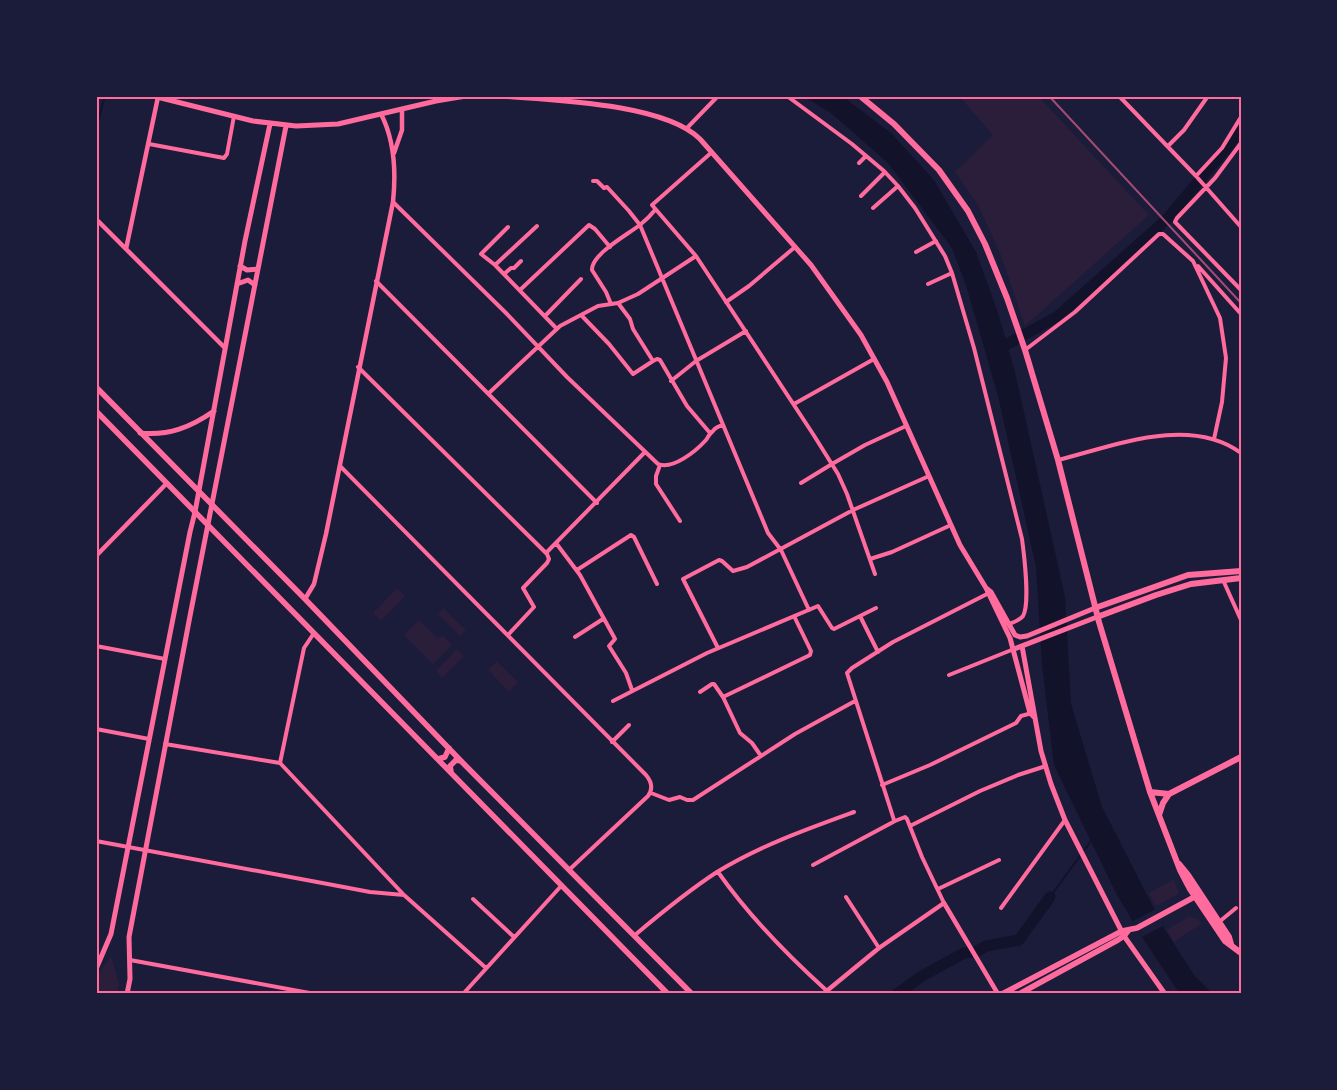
<svg xmlns="http://www.w3.org/2000/svg" width="1337" height="1090" font-family="'DejaVu Sans',sans-serif">
<rect width="100%" height="100%" fill="#1b1b3a"/>
<path fill="#2a1e3b" d="M 959,96 L 1038,96 L 1149,215 L 1025,326 L 1000,253 L 978,205 L 955,172 L 993,135 Z
M 397,588 L 405,596 L 381,621 L 373,613 Z
M 443,608 L 466,630 L 460,636 L 438,614 Z
M 419,620 L 438,639 L 442,635 L 452,645 L 433,664 L 404,635 Z
M 457,649 L 464,656 L 442,678 L 436,671 Z
M 497,661 L 518,682 L 509,692 L 488,670 Z
M 1174,879 L 1178,890 L 1178,894 L 1156,906 L 1149,893 Z
M 1188,917 L 1197,918 L 1201,924 L 1174,942 L 1167,930 Z
M 111,956 L 119,985 L 117,994 L 96,994 L 96,977 Z"/>
<path fill="#12122b" d="M 803,96 L 842,96 L 891,133 L 934,180 L 976,252 L 998,313 L 1015,372 L 1065,597 L 1071,704 L 1102,807 L 1165,930 L 1194,975 L 1213,994 L 1181,994 L 1176,988 L 1142,937 L 1116,893 L 1054,765 L 1042,664 L 1036,567 L 998,396 L 966,285 L 952,248 L 888,163 L 831,113 Z"/>
<path fill="#1b1b3a" d="M 1156,909 L 1165,925 L 1142,937 L 1133,921 Z"/>
<g fill="none" stroke-linecap="round" stroke-linejoin="round">
<path stroke="#12122b" stroke-width="2" d="M 96,128 L 105,96
M 1050,897 L 1091,841"/>
<path stroke="#12122b" stroke-width="11" d="M 993,352 L 1058,316 L 1167,219 L 1229,145 L 1241,126
M 897,994 L 922,976 L 964,953 L 976,952 L 986,946 L 1019,940 L 1050,897"/>
<path stroke="#ff6b9d" stroke-width="4" d="M 787,96 L 852,144 L 884,171 L 898,186 L 915,208 L 945,256 L 952,273 L 974,348 L 1022,539 C 1024,554 1030,604 1023,616 C 1020,620 1014,622 1009,624
M 1119,96 L 1196,176 L 1241,227
M 687,128 L 718,96
M 1241,143 L 1215,178 L 1177,218 L 1175,222 L 1241,290
M 149,144 L 224,158 L 227,154 L 234,116
M 1168,146 L 1184,130 L 1208,96
M 712,152 L 652,205 L 696,256 L 813,434 L 838,474 L 847,494 L 875,574
M 859,163 L 866,156
M 1196,176 L 1222,148 L 1241,117
M 593,181 L 597,181 L 604,188 L 607,187 L 629,211 L 640,225 L 768,533 L 781,550 L 809,610
M 861,196 L 885,172
M 393,202 L 506,313 L 567,377 L 658,464 C 673,470 696,451 706,440 C 708,437 710,433 713,431 C 715,428 719,426 723,425
M 873,208 L 898,186
M 508,227 L 481,254 L 495,265 L 557,329
M 916,252 L 936,241
M 495,265 L 537,226
M 1198,266 L 1241,314
M 504,274 L 511,268 L 514,268 L 521,261
M 376,281 L 597,503
M 928,284 L 952,273
M 520,290 L 589,225 L 595,229 L 610,247
M 726,302 L 749,286 L 795,247
M 618,303 L 630,319 L 633,329 L 653,361 L 657,359 L 660,360 L 687,406 L 710,433
M 611,304 L 606,292 L 592,270 C 591,254 629,234 641,224 C 646,220 651,215 655,210
M 545,316 L 581,279
M 582,316 L 609,344 L 633,374 L 653,361
M 1025,350 L 1075,312 L 1159,234 L 1163,234 L 1193,261 L 1220,318 L 1226,358 L 1222,402 L 1214,439
M 358,367 L 547,554 L 549,559 L 547,563 L 523,588 L 534,607 L 508,635
M 671,381 L 696,361 L 746,331
M 489,393 L 560,326 L 598,306 L 618,303 L 638,294 L 696,256
M 794,404 L 874,359
M 1058,460 C 1114,446 1189,415 1241,453
M 832,464 L 865,445 L 906,426
M 660,465 L 656,476 L 656,484 L 680,521
M 340,466 L 646,775 C 651,781 654,788 648,796 L 569,870
M 801,483 L 832,464
M 556,543 L 580,575 L 614,637 L 615,639 L 609,646 L 626,673 L 632,690
M 546,553 L 645,452
M 870,559 L 892,552 L 951,525
M 577,570 L 631,535 L 634,537 L 657,584
M 1223,580 L 1241,620
M 860,616 L 878,652
M 575,637 L 603,619
M 96,646 L 165,659
M 718,648 L 683,579 L 719,560 L 722,561 L 733,571 L 747,567 L 853,510 L 929,476
M 949,675 L 1014,649
M 700,692 L 712,684 L 714,684 L 723,697 L 740,733 L 752,743 L 761,756
M 723,697 L 810,655 L 811,651 L 794,616
M 613,701 L 707,653 L 818,606 L 832,628 L 834,629 L 876,608
M 96,729 L 149,739
M 612,742 L 629,725
M 165,744 L 280,763
M 280,763 L 404,895 L 486,968
M 280,763 L 304,648 L 314,633
M 882,785 L 930,765 L 1016,723 L 1021,716 L 1032,713
M 651,793 L 669,800 L 680,797 L 687,800 L 693,800 L 795,734 L 855,701
M 910,826 L 980,791 L 1018,775 L 1046,766
M 96,841 L 333,885 L 370,892 L 404,895
M 813,865 L 895,821
M 718,872 C 749,916 786,954 826,990
M 938,889 L 999,860
M 846,897 L 879,948
M 473,899 L 514,937
M 944,903 L 922,857 L 907,819 L 905,817 L 895,821 L 894,820 L 847,673 L 852,668 L 893,642 L 989,593
M 1001,908 L 1065,820
M 1219,922 L 1236,908
M 635,935 C 661,913 688,891 717,872 C 759,846 807,829 854,812
M 130,960 L 315,994
M 463,994 L 562,885"/>
<path stroke="#ff6b9d" stroke-width="4.5" d="M 394,153 L 402,130 L 402,110
M 96,219 L 225,348
M 126,249 L 158,97
M 96,556 L 167,483
M 305,599 L 314,584 L 326,534 L 393,202 C 396,173 395,141 381,114
M 823,994 L 879,948 L 944,903 L 998,994"/>
<path stroke="#ff6b9d" stroke-width="5" d="M 153,96 L 253,121 L 296,126 L 338,124 L 436,101 L 466,96
M 500,96 C 551,100 664,103 700,139 L 811,265 L 861,335 L 887,382 L 951,525 L 960,545 L 986,588 L 1010,638 L 1030,713 L 1034,717
M 240,266 L 247,270 L 258,269
M 237,284 L 248,280 L 255,285
M 140,433 C 169,436 191,427 214,411
M 986,588 L 991,592 L 1015,635 L 1020,637 L 1027,636 L 1095,608
M 1022,646 L 1041,751 L 1051,784 L 1065,820 L 1124,936 L 1165,994
M 1014,649 L 1097,617
M 96,969 L 111,934 L 190,532 L 195,512 L 245,241 L 270,124
M 127,994 L 130,979 L 129,937 L 190,616 L 286,126"/>
<path stroke="#ff6b9d" stroke-width="5.5" d="M 96,387 L 305,599 L 461,761 L 692,994
M 96,411 L 668,994
M 438,759 L 445,757 L 449,748
M 451,771 L 450,766 L 456,760 L 461,761
M 1002,994 L 1122,931 L 1137,928 L 1198,895
M 1019,994 L 1118,940 L 1124,936 L 1128,931"/>
<path stroke="#ff6b9d" stroke-width="6" d="M 860,96 L 894,124 L 939,170 L 968,211 L 985,244 L 1007,298 L 1025,350 L 1058,460 L 1099,622 L 1150,792 L 1180,870 L 1190,889 L 1225,941 L 1241,953
M 1095,608 L 1188,575 L 1241,571
M 1097,617 L 1156,595 L 1191,584 L 1241,578
M 1150,792 L 1169,794
M 1159,815 L 1163,803 L 1169,794 L 1241,757
M 1179,864 L 1188,875 L 1229,937 L 1231,944"/>
<path stroke="#a44b75" stroke-width="2" d="M 1049,96 L 1241,303"/>
</g>
<rect width="1337" height="1090" fill="none" stroke="#1b1b3a" stroke-width="195"/>
<rect x="98" y="98" width="1142" height="894" fill="none" stroke="#ff6b9d" stroke-width="2"/>
</svg>
